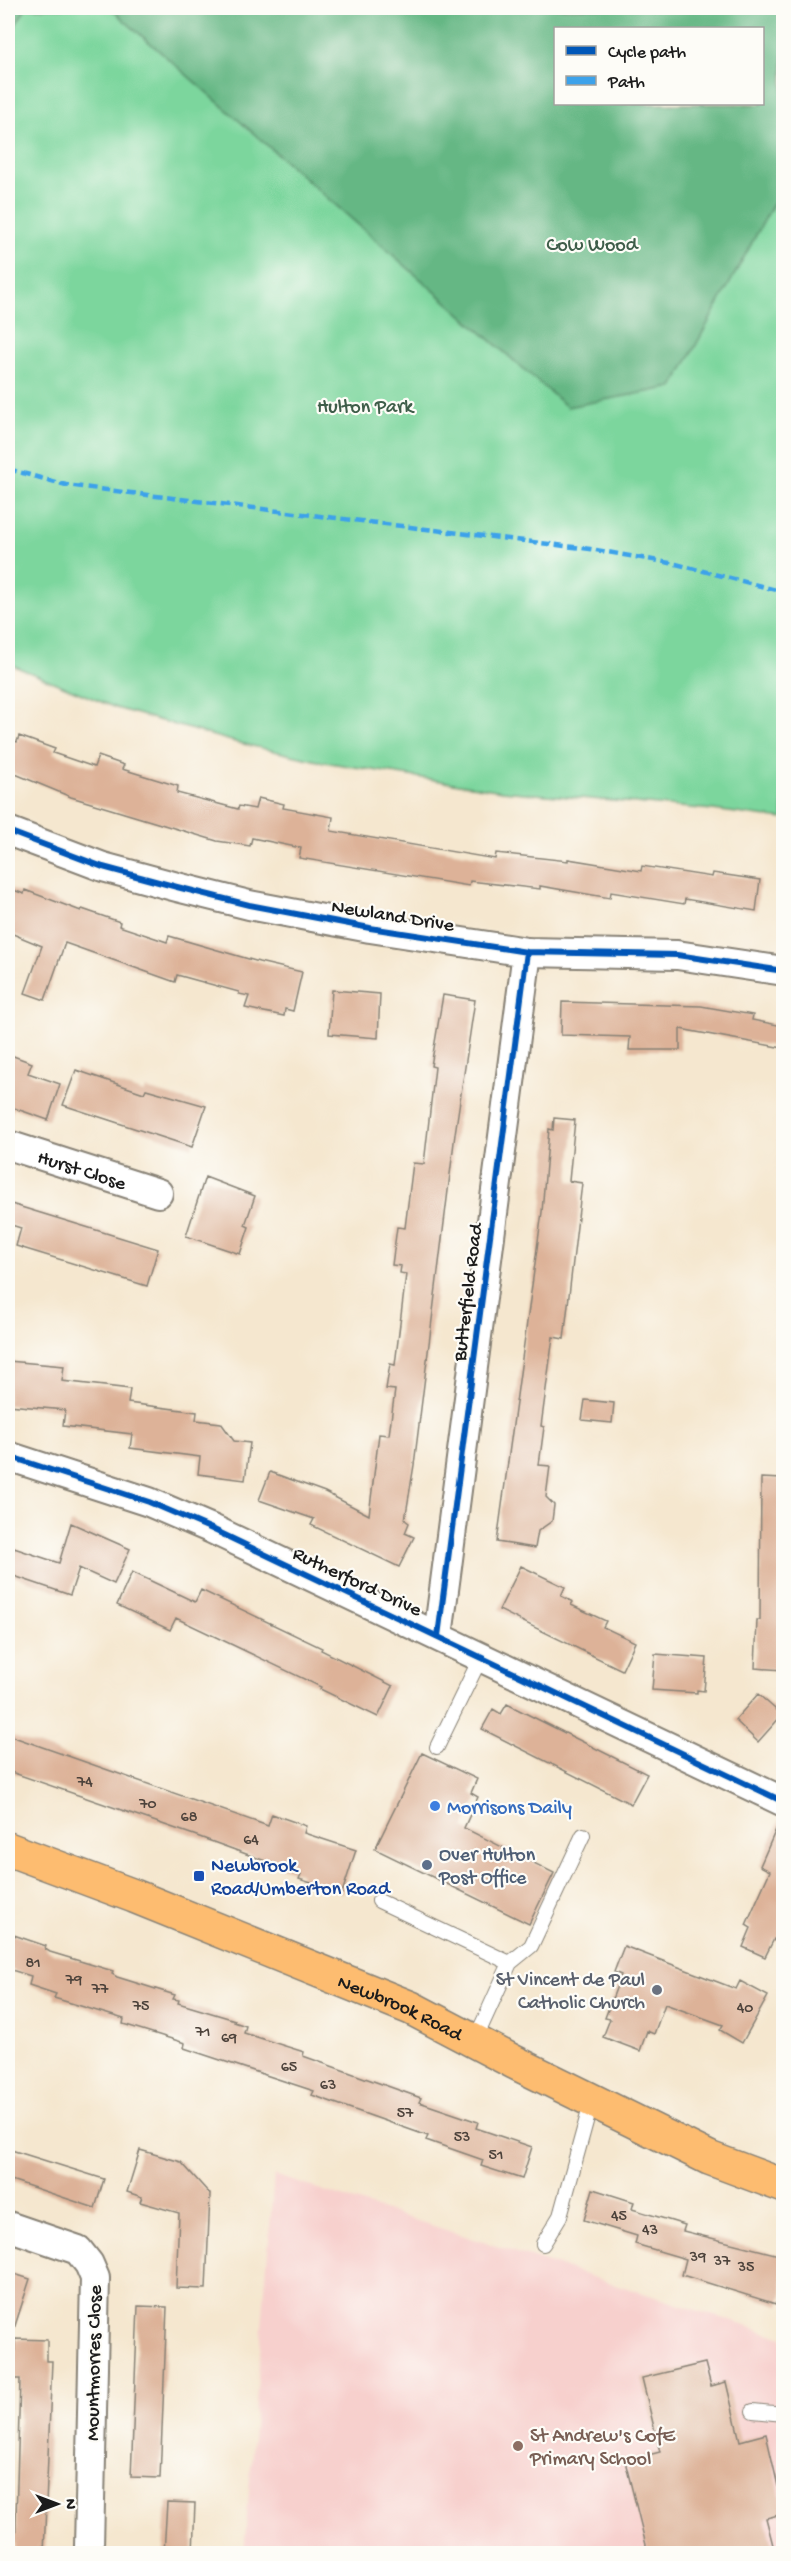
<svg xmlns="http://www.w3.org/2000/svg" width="791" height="2561" font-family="'Gochi Hand',sans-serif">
<rect width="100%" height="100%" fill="#fdfcf7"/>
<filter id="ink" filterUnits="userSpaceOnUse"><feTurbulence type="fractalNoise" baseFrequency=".0167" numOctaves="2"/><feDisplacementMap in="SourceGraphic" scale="12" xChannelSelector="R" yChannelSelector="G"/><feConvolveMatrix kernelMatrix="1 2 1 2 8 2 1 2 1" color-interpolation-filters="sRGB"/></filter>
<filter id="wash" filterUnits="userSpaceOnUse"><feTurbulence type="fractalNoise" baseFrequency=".008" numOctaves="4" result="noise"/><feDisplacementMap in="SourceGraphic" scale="24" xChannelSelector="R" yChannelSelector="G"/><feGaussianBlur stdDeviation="1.35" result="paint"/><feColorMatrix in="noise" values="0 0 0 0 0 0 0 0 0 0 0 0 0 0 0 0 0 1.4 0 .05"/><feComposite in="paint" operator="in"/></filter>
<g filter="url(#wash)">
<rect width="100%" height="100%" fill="#f5e7cf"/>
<path fill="#f7d0cd" d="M 274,2175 L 783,2338 L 783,2553 L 244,2554 Z"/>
<path fill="#7cd69d" stroke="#4c795c" stroke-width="1.5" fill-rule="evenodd" d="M 8,8 L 783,8 L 783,819 L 713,810 L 502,791 L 318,761 L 235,742 L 116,708 L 12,665 L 8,678 ZM 556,28 L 762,28 L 762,104 L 556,104 Z"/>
<path fill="#65b784" stroke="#406a50" stroke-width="1.5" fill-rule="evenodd" d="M 8,8 L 26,8 L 8,38 Z
M 110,8 L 783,8 L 783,186 L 673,387 L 567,407 ZM 556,28 L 762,28 L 762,104 L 556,104 Z"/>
<g id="blocks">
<path fill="#ddb298" d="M 19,736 L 55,749 L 53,753 L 94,767 L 98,756 L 124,765 L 122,769 L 178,786 L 177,793 L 238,809 L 239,806 L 255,809 L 258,798 L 284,804 L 283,808 L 333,817 L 331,831 L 495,859 L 496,853 L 568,861 L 568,859 L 641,871 L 642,866 L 712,877 L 713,873 L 760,880 L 756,911 L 685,899 L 684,904 L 611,892 L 610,898 L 540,886 L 540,889 L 470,881 L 469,886 L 299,858 L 301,848 L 252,838 L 250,846 L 217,841 L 71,797 L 8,771 L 8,738 L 17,742 Z
M 8,888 L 24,894 L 25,890 L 81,911 L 82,909 L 120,922 L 119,926 L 167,942 L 169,936 L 259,962 L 302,972 L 293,1011 L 285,1009 L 284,1016 L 245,1008 L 249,996 L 239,994 L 239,992 L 177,975 L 175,982 L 65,943 L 45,1000 L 25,993 L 42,946 L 8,932 Z
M 332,990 L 380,994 L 378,1038 L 329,1034 Z
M 443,995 L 475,1000 L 455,1134 L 414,1465 L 405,1520 L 409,1523 L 405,1533 L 414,1537 L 399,1567 L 311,1525 L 314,1519 L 259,1500 L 270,1472 L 325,1492 L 369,1515 L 379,1434 L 389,1435 L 395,1390 L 386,1389 L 390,1364 L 395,1365 L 406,1274 L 400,1273 L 401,1266 L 392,1265 L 397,1227 L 405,1228 L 413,1163 L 424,1164 L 435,1067 L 431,1066 Z
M 562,1002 L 701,1006 L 753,1015 L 752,1020 L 783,1026 L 783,1048 L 680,1029 L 680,1050 L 629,1050 L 630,1037 L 561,1035 Z
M 8,1054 L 32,1063 L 28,1073 L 60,1084 L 48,1120 L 14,1108 L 8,1120 Z
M 76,1070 L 144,1093 L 146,1089 L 206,1106 L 192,1147 L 63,1105 Z
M 554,1118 L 575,1120 L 569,1181 L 582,1183 L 564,1339 L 553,1337 L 541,1426 L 544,1427 L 539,1465 L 550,1466 L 546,1497 L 554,1505 L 552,1521 L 538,1531 L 535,1548 L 497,1542 L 542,1212 L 549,1129 L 553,1130 Z
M 205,1177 L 255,1196 L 245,1225 L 249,1227 L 240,1254 L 186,1236 Z
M 8,1203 L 158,1249 L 147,1286 L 16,1246 L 21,1228 L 8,1224 Z
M 8,1361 L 64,1366 L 62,1381 L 130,1389 L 128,1403 L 197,1412 L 196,1420 L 221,1423 L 234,1441 L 250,1443 L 245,1480 L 198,1474 L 200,1457 L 130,1448 L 132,1434 L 63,1426 L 65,1410 L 8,1405 Z
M 585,1400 L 614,1403 L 612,1423 L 582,1420 Z
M 761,1478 L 783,1479 L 783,1670 L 755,1668 L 757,1620 L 760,1620 Z
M 71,1523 L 130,1549 L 114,1584 L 79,1568 L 70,1595 L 8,1574 L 14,1548 L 59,1563 Z
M 521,1566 L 565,1587 L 561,1596 L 573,1602 L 571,1605 L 606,1621 L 603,1627 L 635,1642 L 622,1670 L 499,1610 Z
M 132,1572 L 195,1602 L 201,1590 L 322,1648 L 321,1650 L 393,1686 L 378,1717 L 320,1689 L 321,1687 L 176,1618 L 170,1630 L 117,1605 Z
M 655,1654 L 707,1658 L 704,1691 L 697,1690 L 697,1693 L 652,1690 Z
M 758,1694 L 782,1715 L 758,1742 L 735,1720 Z
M 507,1704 L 647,1774 L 631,1804 L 482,1729 L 493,1709 L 501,1714 Z
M 8,1735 L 268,1826 L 272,1814 L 306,1826 L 304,1833 L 356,1850 L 342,1893 L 299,1879 L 301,1874 L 194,1835 L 8,1771 Z
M 422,1753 L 477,1779 L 471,1793 L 478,1797 L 464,1828 L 554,1873 L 529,1924 L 375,1849 Z
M 781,1818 L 783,1818 L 783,1943 L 774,1939 L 765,1957 L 743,1947 L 751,1928 L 746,1925 L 770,1871 L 760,1866 Z
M 8,1933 L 46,1946 L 45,1949 L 50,1952 L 113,1971 L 112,1974 L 117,1977 L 175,1995 L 173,1999 L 179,2000 L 178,2003 L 235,2020 L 234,2022 L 246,2026 L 244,2033 L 304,2052 L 303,2056 L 421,2098 L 419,2102 L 478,2122 L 476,2128 L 532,2147 L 522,2179 L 481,2166 L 483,2160 L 426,2140 L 428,2136 L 312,2095 L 314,2091 L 184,2048 L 185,2043 L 123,2024 L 124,2019 L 54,1998 L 56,1994 L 29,1985 L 31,1976 L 8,1969 Z
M 624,1946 L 736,1989 L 740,1981 L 768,1996 L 742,2043 L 720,2030 L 723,2025 L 665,2004 L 654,2034 L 647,2031 L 640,2051 L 603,2037 L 610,2019 L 605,2018 L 621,1975 L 614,1972 Z
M 8,2149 L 104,2179 L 95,2208 L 8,2179 Z
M 140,2150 L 181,2162 L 210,2194 L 206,2289 L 176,2288 L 179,2213 L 140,2202 L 142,2197 L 127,2192 Z
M 593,2189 L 634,2202 L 632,2209 L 685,2225 L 683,2231 L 783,2256 L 783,2292 L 779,2305 L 682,2275 L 686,2259 L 635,2244 L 637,2236 L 584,2220 Z
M 8,2272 L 30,2279 L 12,2335 L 8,2334 Z
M 138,2306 L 167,2307 L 160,2478 L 131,2477 Z
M 15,2339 L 47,2340 L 47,2361 L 52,2361 L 44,2553 L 15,2553 L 20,2379 L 14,2379 Z
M 705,2363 L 711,2386 L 726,2382 L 740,2441 L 766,2434 L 783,2508 L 783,2514 L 766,2518 L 775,2553 L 648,2553 L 625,2461 L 660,2452 L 642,2378 Z
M 167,2502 L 195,2503 L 193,2553 L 164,2553 Z"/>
</g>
</g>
<g filter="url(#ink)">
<use href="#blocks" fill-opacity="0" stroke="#888276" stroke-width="1.5"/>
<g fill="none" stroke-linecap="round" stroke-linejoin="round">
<defs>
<path id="service" d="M 437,1747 L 481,1657
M 379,1901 L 510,1963
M 475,2040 L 510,1963 L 531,1946 L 583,1835
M 543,2244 L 560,2216 L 592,2100
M 753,2411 L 784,2414"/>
<g id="minor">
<path d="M 8,831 L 103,867 L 177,887 L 249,905 L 370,928 L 527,952 L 677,955 L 784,971"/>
<path id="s1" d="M 8,1145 L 158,1193"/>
<path d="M 8,1456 L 149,1502 L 212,1529 L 784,1802"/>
<path d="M 438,1636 L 527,952"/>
<path d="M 8,2226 L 78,2250 L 89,2264 L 95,2278 L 89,2547 L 93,2554"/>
</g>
<g id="trunk">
<path id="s2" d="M 8,1849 L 134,1896 L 411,2008 L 514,2062 L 709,2158 L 784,2186"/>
</g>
</defs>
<use href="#service" stroke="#888276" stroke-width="16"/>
<use href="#minor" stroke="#888276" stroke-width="32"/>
<use href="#trunk" stroke="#888276" stroke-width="36"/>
<use href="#service" stroke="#fff" stroke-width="14"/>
<use href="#minor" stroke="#fff" stroke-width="28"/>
<use href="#trunk" stroke="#fdbc70" stroke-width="33"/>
<path stroke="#3da2ea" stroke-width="4.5" stroke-dasharray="9 4.5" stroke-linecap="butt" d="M 8,469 L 66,485 L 590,549 L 676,564 L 784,592"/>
<defs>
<path id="cycleway" d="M 8,831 L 103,867 L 177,887 L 249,905 L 370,928 L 527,952 L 677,955 L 784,971
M 8,1456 L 149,1502 L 212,1529 L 784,1802
M 438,1636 L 527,952"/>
</defs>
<use href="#cycleway" stroke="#fdfcf7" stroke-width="10"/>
<use href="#cycleway" stroke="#0057b8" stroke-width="6"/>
</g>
</g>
<circle fill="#3f7fe0" stroke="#fdfcf7" stroke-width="2" cx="435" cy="1806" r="6"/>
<circle fill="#5c6f8a" stroke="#fdfcf7" stroke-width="2" cx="427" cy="1865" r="6"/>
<rect fill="#1a4fb4" stroke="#fdfcf7" stroke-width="2" x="193" y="1870" width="12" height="12" rx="3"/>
<circle fill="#6b7280" stroke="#fdfcf7" stroke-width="2" cx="657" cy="1990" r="6"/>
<circle fill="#8d6e63" stroke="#fdfcf7" stroke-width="2" cx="518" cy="2446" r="6"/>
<g text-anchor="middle" stroke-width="4.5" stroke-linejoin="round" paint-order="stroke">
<g font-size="16" fill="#4c423b">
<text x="85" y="1786">74</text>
<text x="148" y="1808">70</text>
<text x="189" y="1821">68</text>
<text x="251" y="1844">64</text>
<text x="33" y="1967">81</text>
<text x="74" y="1984">79</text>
<text x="100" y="1993">77</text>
<text x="141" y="2010">75</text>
<text x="745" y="2012">40</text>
<text x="203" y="2036">71</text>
<text x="229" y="2042">69</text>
<text x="289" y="2071">65</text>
<text x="328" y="2089">63</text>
<text x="405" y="2117">57</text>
<text x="462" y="2141">53</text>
<text x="496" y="2159">51</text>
<text x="619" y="2220">45</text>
<text x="650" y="2234">43</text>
<text x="698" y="2261">39</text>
<text x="722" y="2265">37</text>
<text x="746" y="2271">35</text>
</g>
<g font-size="20" fill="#3e5d49" stroke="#fdfcf7">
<text x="592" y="250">Cow Wood</text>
<text x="365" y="412">Hulton Park</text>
</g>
<g font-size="20" fill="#1c1c1c" stroke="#fdfcf7">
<text transform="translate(393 914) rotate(9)" y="7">Newland Drive</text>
<text dy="7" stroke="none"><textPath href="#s1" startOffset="78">Hurst Close</textPath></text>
<text transform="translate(466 1292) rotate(-83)" y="7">Butterfield Road</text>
<text transform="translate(358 1580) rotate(25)" y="7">Rutherford Drive</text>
<text dy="7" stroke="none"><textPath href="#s2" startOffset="423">Newbrook Road</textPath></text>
<text transform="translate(92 2363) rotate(-89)" y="7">Mountmorres Close</text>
</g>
<g font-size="20" fill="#366cbe" stroke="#fdfcf7" text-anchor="start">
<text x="447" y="1813">Morrisons Daily</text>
</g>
<g font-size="20" fill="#4e5e75" stroke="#fdfcf7" text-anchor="start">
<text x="439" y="1860">Over Hulton<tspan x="439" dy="23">Post Office</tspan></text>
</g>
<g font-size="20" fill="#164399" stroke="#fdfcf7" text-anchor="start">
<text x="211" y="1871">Newbrook<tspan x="211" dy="23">Road/Umberton Road</tspan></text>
</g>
<g font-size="20" fill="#5b616d" stroke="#fdfcf7" text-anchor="end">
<text x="645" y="1985">St Vincent de Paul<tspan x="645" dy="23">Catholic Church</tspan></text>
</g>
<g font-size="20" fill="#785e54" stroke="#fdfcf7" text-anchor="start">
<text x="530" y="2441">St Andrew's CofE<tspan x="530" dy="23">Primary School</tspan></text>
</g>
</g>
<rect width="791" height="2561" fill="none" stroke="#fdfcf7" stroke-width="30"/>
<rect x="554" y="27" width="210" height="78" fill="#fdfcf7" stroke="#a3a29f" stroke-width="1.5"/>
<rect x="566" y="46" width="30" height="9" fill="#0057b8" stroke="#a3a29f" stroke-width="1.5"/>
<text x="608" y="57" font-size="18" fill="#1c1c1c">Cycle path</text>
<rect x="566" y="76" width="30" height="9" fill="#3da2ea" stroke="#a3a29f" stroke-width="1.5"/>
<text x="608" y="87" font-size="18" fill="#1c1c1c">Path</text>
<g transform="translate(57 2504) rotate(90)" stroke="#fdfcf7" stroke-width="4.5" paint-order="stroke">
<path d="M0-4.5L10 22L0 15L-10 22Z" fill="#1c1c1c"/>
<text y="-9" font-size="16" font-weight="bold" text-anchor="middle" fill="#1c1c1c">N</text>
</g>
</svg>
